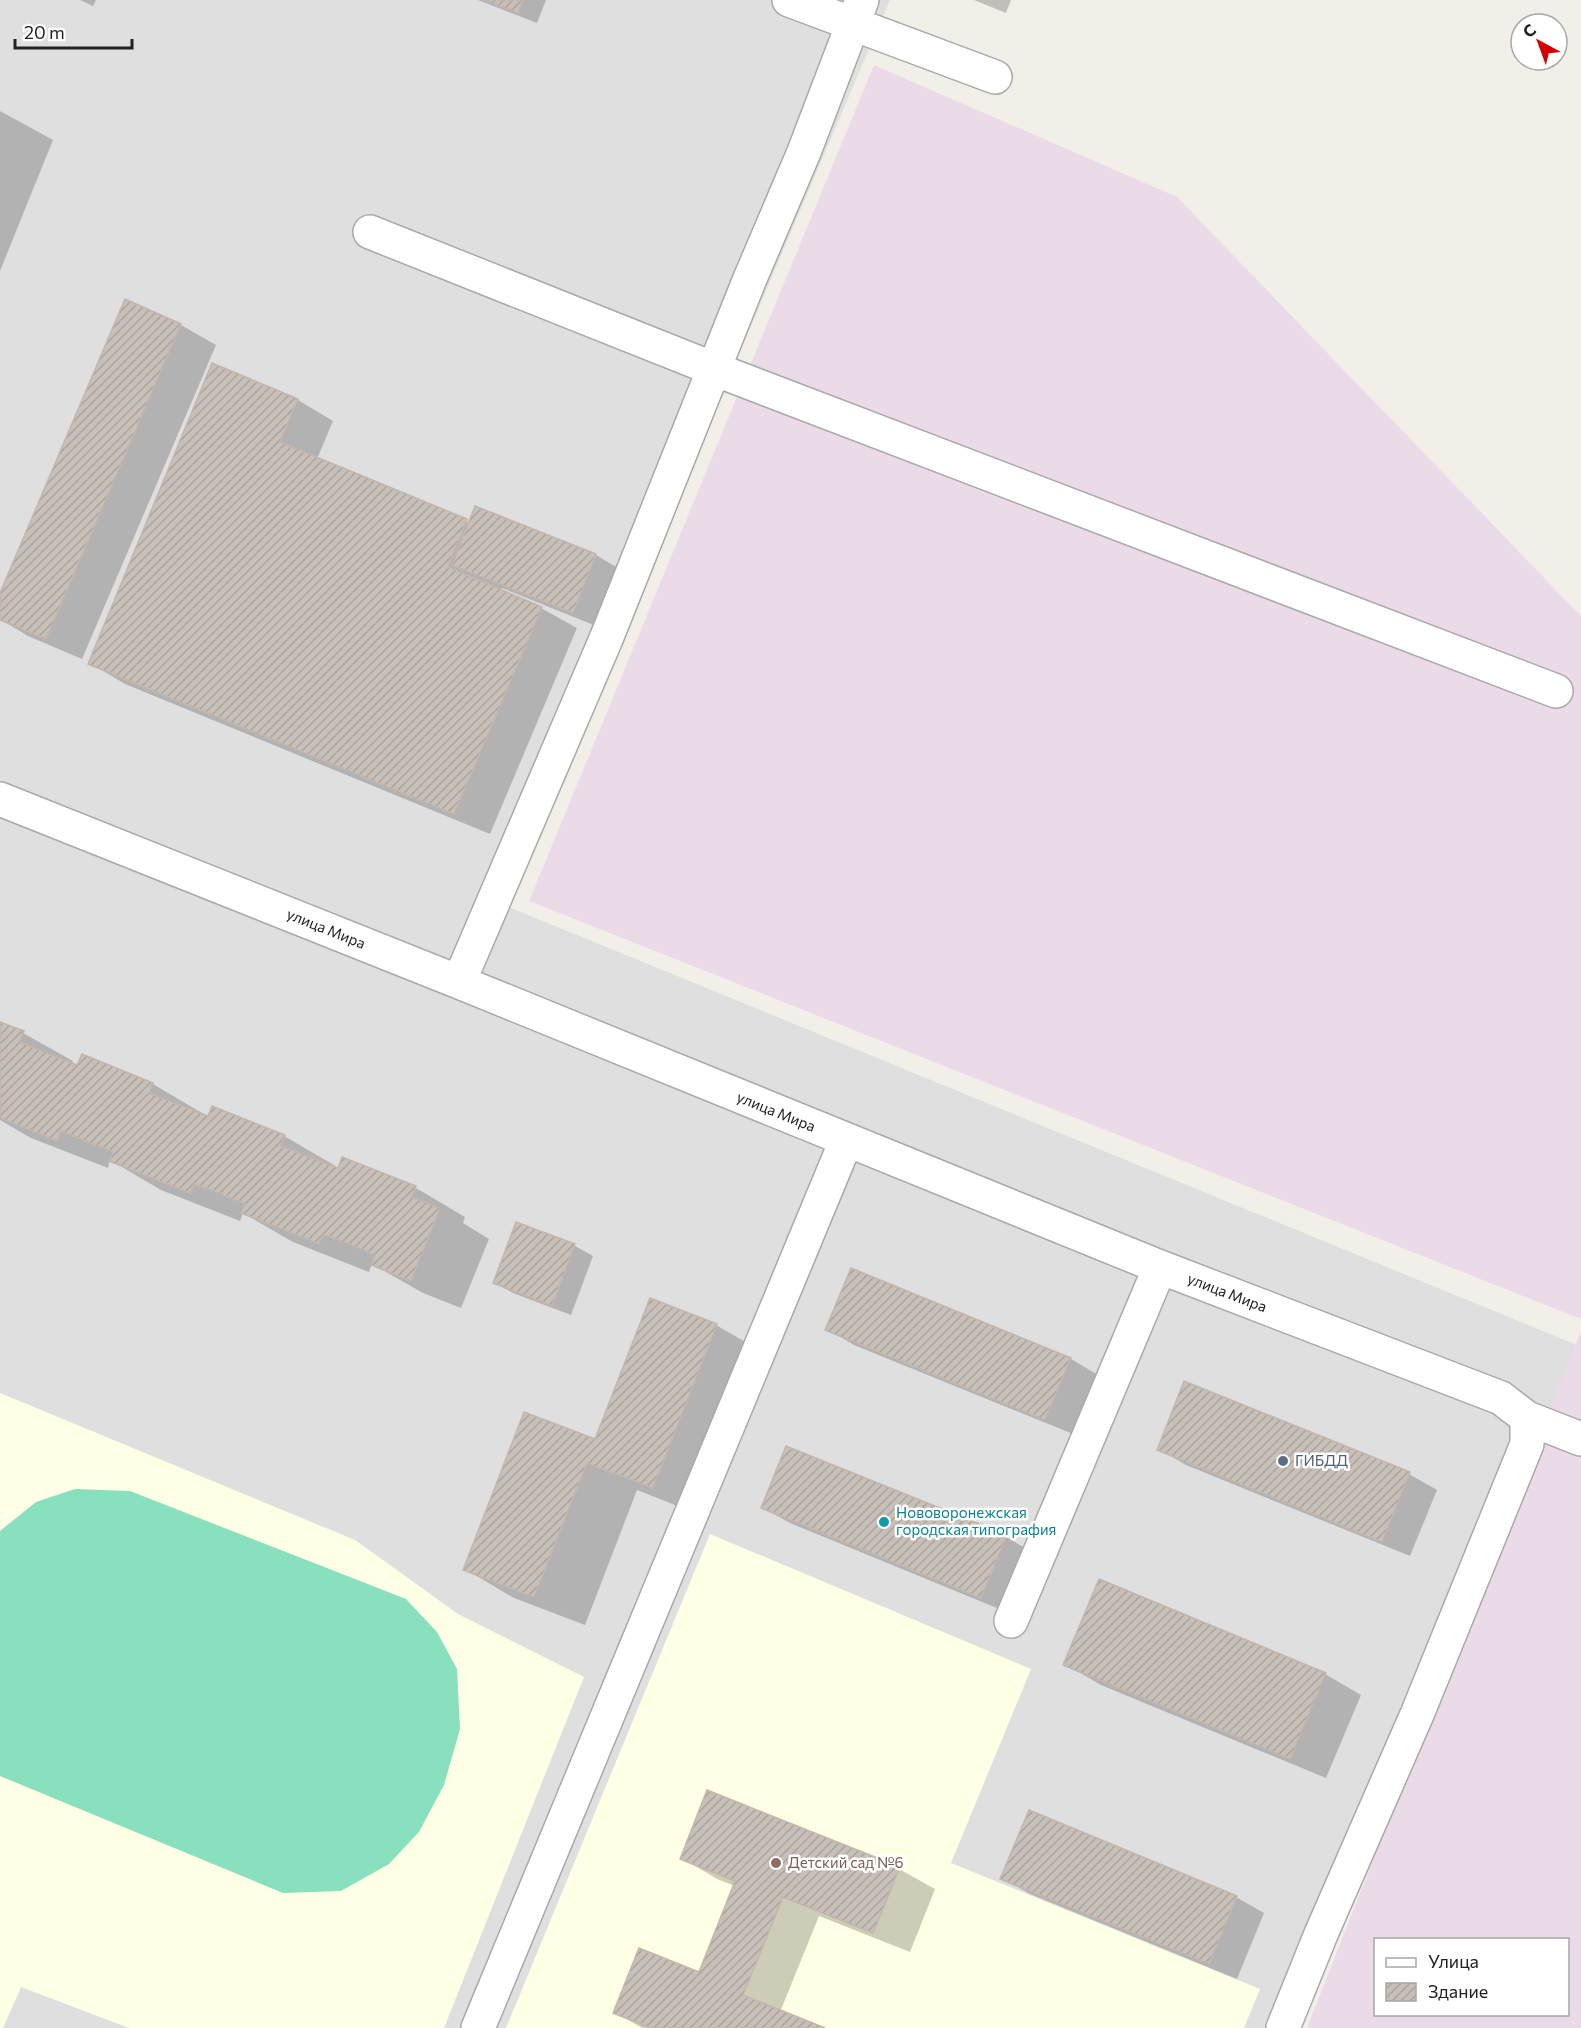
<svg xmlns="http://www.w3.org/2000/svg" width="1581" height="2028" font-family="Commissioner,sans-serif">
<defs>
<pattern id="building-hatch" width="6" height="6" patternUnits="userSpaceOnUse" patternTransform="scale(1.5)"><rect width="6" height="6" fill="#c7bfb8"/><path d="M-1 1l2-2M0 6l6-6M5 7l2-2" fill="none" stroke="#aba49e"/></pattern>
</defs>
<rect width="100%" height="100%" fill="#f2efe9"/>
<path fill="#e0dfdf" d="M 0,0 L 890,0 L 504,905 L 1577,1345 L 1299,2028 L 0,2028 Z"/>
<path fill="#ebdbe8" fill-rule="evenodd" d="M 874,65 L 1177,197 L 1581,616 L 1581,1319 L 529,901 Z
M 1581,1331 L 1581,2028 L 1307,2028 ZM 1376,1940 L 1568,1940 L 1568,2014 L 1376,2014 Z"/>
<path fill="#ffffe5" d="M 0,1393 L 355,1540 L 458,1614 L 584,1677 L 444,2028 L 129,2028 L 21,1987 L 3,2028 L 0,2028 Z
M 710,1534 L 1031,1669 L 951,1863 L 1260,1989 L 1244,2028 L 506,2028 Z"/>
<path fill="#88e0be" d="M 75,1489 L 130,1491 L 406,1599 L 437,1632 L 457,1669 L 460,1729 L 444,1785 L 419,1832 L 389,1864 L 341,1891 L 283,1893 L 0,1776 L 0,1531 L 36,1502 Z"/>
<path fill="#0003" d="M 80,0 L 96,0 L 93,6 Z
M 478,0 L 546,0 L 537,23 Z
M 974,0 L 1011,0 L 1006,13 Z
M 0,111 L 53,140 L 0,271 Z
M 181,325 L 216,345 L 82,659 L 28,636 L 0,619 L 0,597 Z
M 213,365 L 298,400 L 333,421 L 317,459 L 471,523 L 476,508 L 596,555 L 623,571 L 601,628 L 502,588 L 500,591 L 541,608 L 577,628 L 490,834 L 125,684 L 90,663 Z
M 0,1023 L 23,1033 L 73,1061 L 72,1064 L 153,1084 L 202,1113 L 201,1116 L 284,1136 L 334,1165 L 333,1168 L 338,1170 L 343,1159 L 416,1188 L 465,1217 L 463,1223 L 489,1239 L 461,1308 L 423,1293 L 372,1264 L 369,1272 L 293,1242 L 243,1213 L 240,1221 L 161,1190 L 110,1160 L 108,1168 L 31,1138 L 0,1120 Z
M 517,1224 L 575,1246 L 593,1256 L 571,1315 L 513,1293 L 495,1283 Z
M 852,1270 L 1071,1359 L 1098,1375 L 1073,1434 L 854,1345 L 827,1329 Z
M 716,1325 L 766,1354 L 703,1516 L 637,1490 L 585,1625 L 514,1598 L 465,1569 Z
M 1185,1383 L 1409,1474 L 1437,1490 L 1410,1556 L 1186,1465 L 1159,1449 Z
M 763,1508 L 1006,1537 L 1034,1553 L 1009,1613 L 790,1523 Z
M 1065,1664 L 1325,1674 L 1361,1695 L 1326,1778 L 1101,1685 Z
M 708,1792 L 899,1869 L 935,1889 L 910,1952 L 819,1916 L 780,2012 L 820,2028 L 642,2028 L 615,2012 L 700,1974 L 735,1886 L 717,1879 L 682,1858 Z
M 1002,1878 L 1236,1897 L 1264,1913 L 1237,1979 L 1030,1894 Z"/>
<path fill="url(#building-hatch)" stroke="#c4b6ab" stroke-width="1.5" d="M 484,0 L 523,0 L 518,13 Z
M 125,299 L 181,324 L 46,639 L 0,620 L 0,593 Z
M 212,363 L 298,399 L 280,442 L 467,519 L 448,567 L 542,607 L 454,814 L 88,664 Z
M 475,506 L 596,554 L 573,613 L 452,565 Z
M 0,1022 L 24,1031 L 19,1042 L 77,1065 L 82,1054 L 153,1083 L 149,1093 L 208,1116 L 212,1106 L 285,1135 L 281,1146 L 338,1168 L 342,1157 L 416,1186 L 412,1197 L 440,1208 L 411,1281 L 371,1265 L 375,1255 L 349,1244 L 323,1234 L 319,1244 L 241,1213 L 245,1204 L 219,1193 L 194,1184 L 190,1193 L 109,1161 L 113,1152 L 61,1131 L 57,1141 L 0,1118 Z
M 516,1222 L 575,1244 L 552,1306 L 493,1283 Z
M 851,1268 L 1071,1358 L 1045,1420 L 825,1330 Z
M 650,1298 L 717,1324 L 653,1488 L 587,1463 L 534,1597 L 463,1570 L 524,1412 L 595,1439 Z
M 1184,1381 L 1410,1472 L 1382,1542 L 1157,1450 Z
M 786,1446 L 1007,1535 L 981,1598 L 761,1508 Z
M 1099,1579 L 1326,1673 L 1290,1759 L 1063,1665 Z
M 707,1790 L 900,1867 L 873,1933 L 783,1897 L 743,1995 L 825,2028 L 651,2028 L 613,2013 L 639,1948 L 699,1972 L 735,1881 L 680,1859 Z
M 1029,1810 L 1237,1896 L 1209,1964 L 1000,1879 Z"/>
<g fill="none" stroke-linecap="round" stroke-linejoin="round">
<defs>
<path id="minor" d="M 789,0 L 995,77
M 370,232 L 714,369 L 1556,691
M 0,799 L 459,982 L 1160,1267 L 1501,1398 L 1527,1418 L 1527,1444 L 1418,1712 L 1321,1934 L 1283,2028
M 459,982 L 606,639 L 749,281 L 804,152 L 862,0
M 1527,1418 L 1581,1439
M 1011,1621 L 1160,1267
M 478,2028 L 846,1141"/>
</defs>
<use href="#minor" stroke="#a9a9a9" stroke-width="36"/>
<use href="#minor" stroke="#fff" stroke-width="33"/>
</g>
<circle fill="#5c6f8a" stroke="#fff" stroke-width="2" cx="1283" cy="1461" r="6"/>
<circle fill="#0f9aa8" stroke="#fff" stroke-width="2" cx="884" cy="1522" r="6"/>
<circle fill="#8d6e63" stroke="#fff" stroke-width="2" cx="776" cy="1863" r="6"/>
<g text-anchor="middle" stroke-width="5" stroke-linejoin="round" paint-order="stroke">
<g font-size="15" fill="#222" stroke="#fff">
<text transform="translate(326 929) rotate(22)" y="5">улица Мира</text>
<text transform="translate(776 1112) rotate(22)" y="5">улица Мира</text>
<text transform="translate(1227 1293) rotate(21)" y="5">улица Мира</text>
</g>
<g font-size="15" fill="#4e5e75" stroke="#fff" text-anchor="start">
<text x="1295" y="1466">ГИБДД</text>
</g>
<g font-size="15" fill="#0d838f" stroke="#fff" text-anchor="start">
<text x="896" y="1518">Нововоронежская<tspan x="896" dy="17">городская типография</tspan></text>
</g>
<g font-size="15" fill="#785e54" stroke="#fff" text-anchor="start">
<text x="788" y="1868">Детский сад №6</text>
</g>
</g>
<rect x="1374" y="1938" width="195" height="78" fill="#ffffff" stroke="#a7a7a7" stroke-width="1.5"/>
<rect x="1386" y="1958" width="30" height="9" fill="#ffffff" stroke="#a7a7a7" stroke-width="1.5"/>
<text x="1428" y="1968" font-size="18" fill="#222222">Улица</text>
<rect x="1386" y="1983" width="30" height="18" fill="url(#building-hatch)" stroke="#a7a7a7" stroke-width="1.5"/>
<text x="1428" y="1998" font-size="18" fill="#222222">Здание</text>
<g transform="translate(1539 42) rotate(319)"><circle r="28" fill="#ffffff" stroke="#a7a7a7" stroke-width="1.5"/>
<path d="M0-4.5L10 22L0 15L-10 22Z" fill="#d40000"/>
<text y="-9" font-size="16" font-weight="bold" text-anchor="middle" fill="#222222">С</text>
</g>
<path d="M15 39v9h117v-9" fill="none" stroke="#222222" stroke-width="3"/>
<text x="24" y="39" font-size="18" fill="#222222" stroke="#ffffff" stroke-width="4.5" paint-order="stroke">20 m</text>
</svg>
